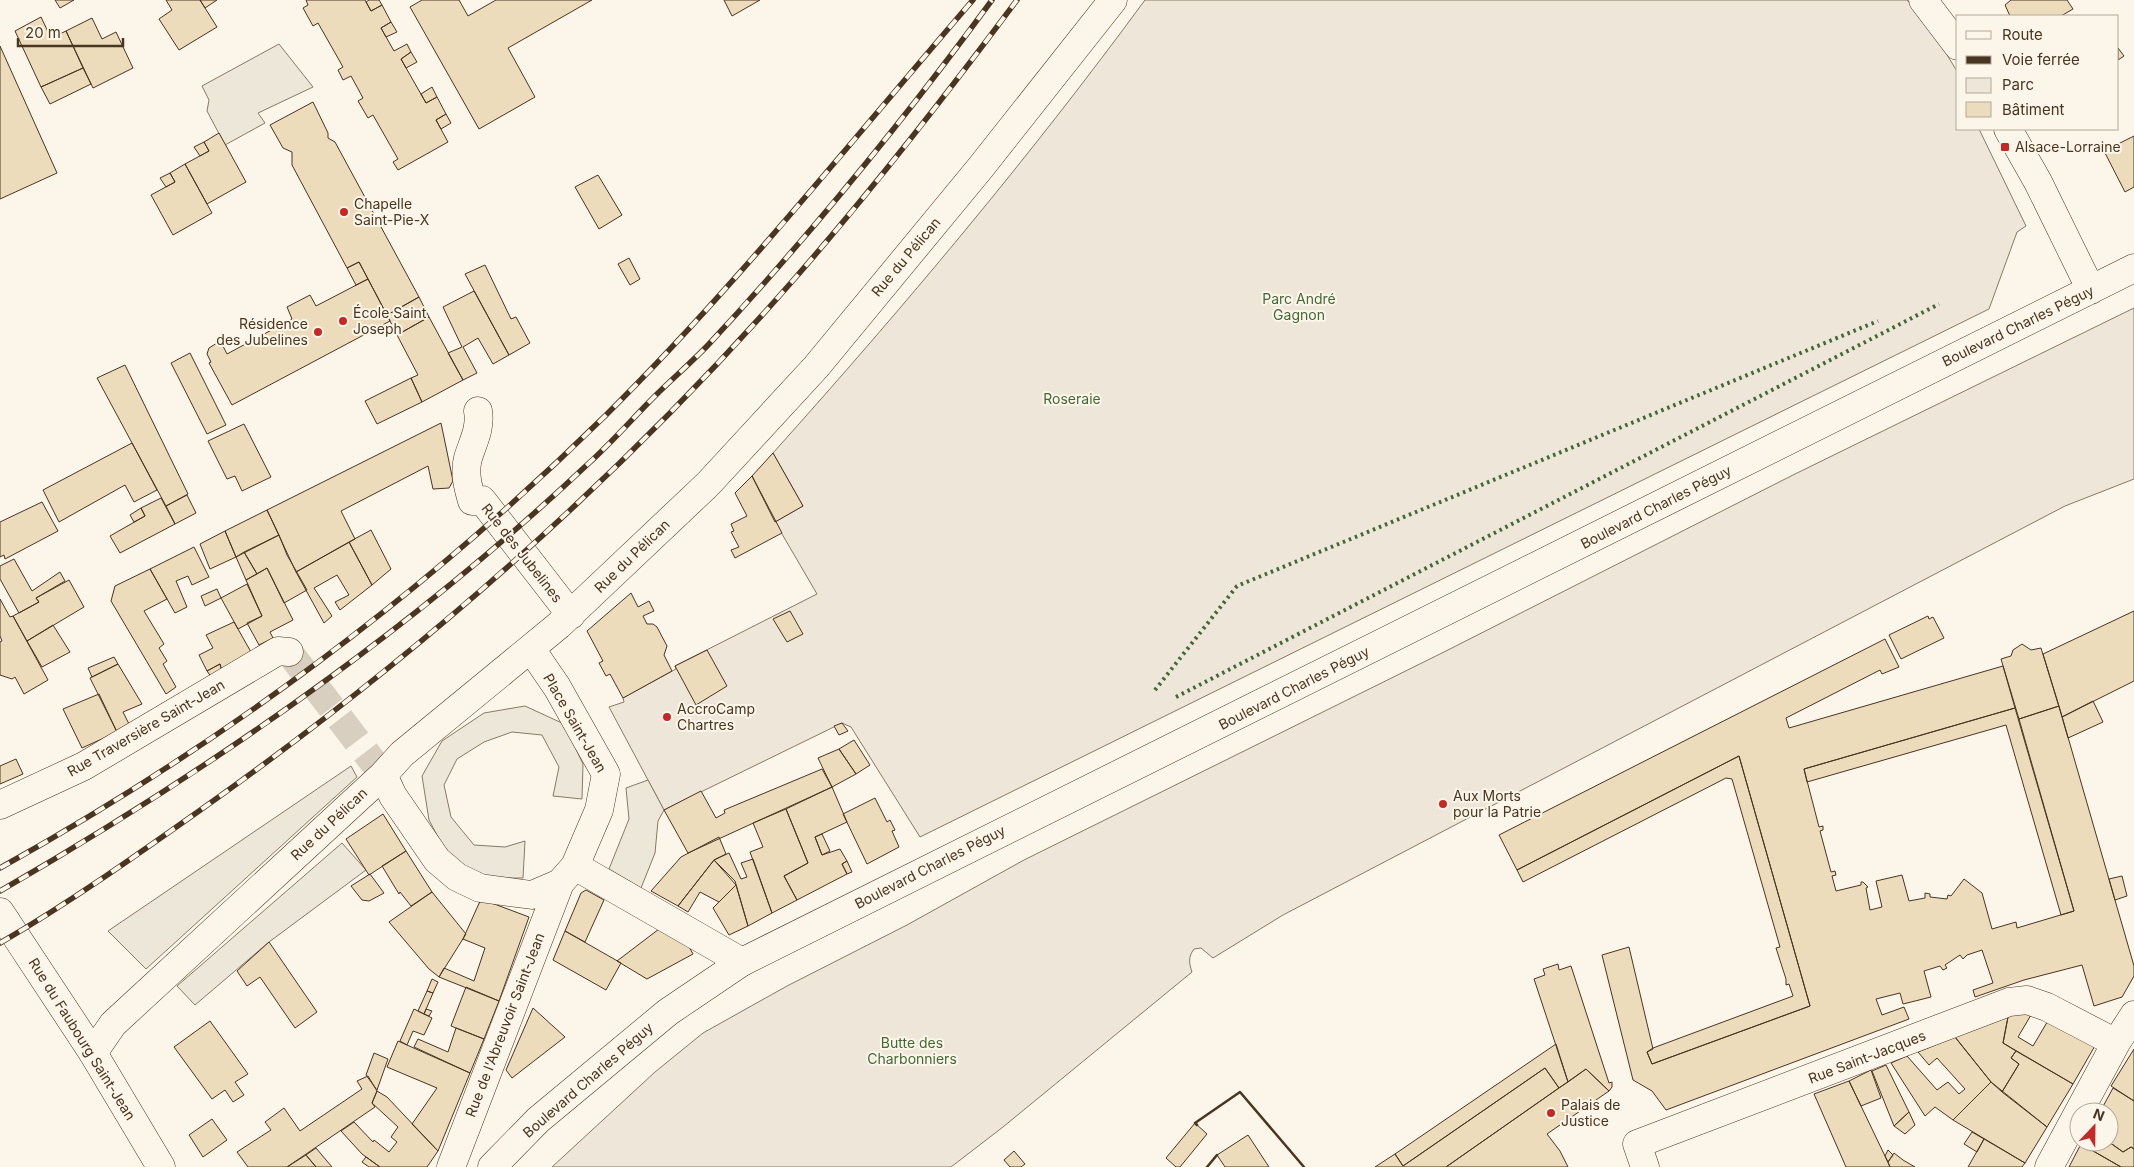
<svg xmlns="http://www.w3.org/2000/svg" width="2134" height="1167" font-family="Inter,sans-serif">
<rect width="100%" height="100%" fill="#fbf6e9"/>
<path fill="#ede6d9" stroke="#887966" d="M 1145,0 L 1907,0 L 1931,28 L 1958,73 L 1958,129 L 1979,129 L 2026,226 L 2017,232 L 1989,309 L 920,837 L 851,727 L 842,723 L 664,810 L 609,707 L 624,702 L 623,698 L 676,669 L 675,666 L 817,594 L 775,522 L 803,506 L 773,453 C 904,307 1029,158 1145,0 Z
M 2134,308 L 2134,479 L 2065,506 L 1283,915 L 1213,958 L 1201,948 L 1194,949 C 1188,957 1189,963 1192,972 L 1003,1127 L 951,1167 L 552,1167 L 655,1072 L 703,1033 L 787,986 L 907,925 L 1024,860 L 1446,651 L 1793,475 Z"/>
<path fill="#ede7d9" stroke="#887966" d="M 279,44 L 313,87 L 258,113 L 265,123 L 225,145 L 207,111 L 209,100 L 202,86 Z
M 525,706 L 564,724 L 583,764 L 582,799 L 553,796 L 559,767 L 542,735 L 512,732 L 484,742 L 457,759 L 444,785 L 451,817 L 474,845 L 505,847 L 525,841 L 523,878 L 483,878 L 447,854 L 429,820 L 422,776 L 442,741 L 484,713 Z
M 351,766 L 357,777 L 146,969 L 108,931 Z
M 648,780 L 664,810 L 658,821 L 655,853 L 641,888 L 609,869 L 629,819 L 626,788 Z
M 342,843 L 366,870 L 269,942 L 195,1005 L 177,986 Z"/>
<path fill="#ecdcbc" stroke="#4a3520" d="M 55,0 L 74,0 L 60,8 Z
M 166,0 L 200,0 L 217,27 L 179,50 L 159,19 L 172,10 Z
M 200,0 L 217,0 L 205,8 Z
M 306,0 L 365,0 L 371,11 L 382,5 L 391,22 L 381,28 L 394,51 L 407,44 L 411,52 L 401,59 L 426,103 L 437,97 L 446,114 L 436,120 L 448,142 L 398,170 L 393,162 L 398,159 L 373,115 L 368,118 L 358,101 L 363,98 L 351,76 L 343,80 L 338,70 L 343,67 L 318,23 L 313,26 L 303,8 L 308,5 Z
M 369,0 L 379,0 L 382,5 L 371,11 L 366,2 Z
M 422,0 L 459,0 L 468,16 L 496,0 L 592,0 L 508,48 L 535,97 L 479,129 L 410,7 Z
M 724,0 L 760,0 L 732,16 Z
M 2011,0 L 2067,0 L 2073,9 L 2061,16 L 2010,16 L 2005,5 Z
M 41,17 L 51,38 L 66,31 L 83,68 L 41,87 L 15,31 Z
M 92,18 L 102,39 L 116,32 L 133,68 L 93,88 L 66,31 Z
M 391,22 L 397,32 L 386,37 L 381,28 Z
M 0,46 L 57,173 L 0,199 Z
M 2118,48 L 2124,56 L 2118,60 Z
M 411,52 L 417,62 L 406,68 L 401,59 Z
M 83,68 L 91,84 L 50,104 L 41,87 Z
M 432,87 L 437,97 L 426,103 L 421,94 Z
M 313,102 L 328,133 L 328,138 L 335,142 L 419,297 L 387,315 L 359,262 L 347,268 L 292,165 L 292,152 L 283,148 L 270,125 Z
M 446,114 L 451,123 L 441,129 L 436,120 Z
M 219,133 L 246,182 L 207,204 L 185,164 L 209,151 L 204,142 Z
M 2134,136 L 2134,187 L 2125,192 L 2104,151 Z
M 204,142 L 209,151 L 200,156 L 194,147 Z
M 185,164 L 212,213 L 173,235 L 151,195 L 175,182 L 170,173 Z
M 170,173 L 175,182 L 166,187 L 160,178 Z
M 598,175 L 622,215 L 599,229 L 575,187 Z
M 629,258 L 640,279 L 630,285 L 618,264 Z
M 359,262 L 368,279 L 356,285 L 347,268 Z
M 485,265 L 511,319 L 516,317 L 530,343 L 509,355 L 465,274 Z
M 368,279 L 390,321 L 232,405 L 209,363 L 211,362 L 207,354 L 209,348 L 217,343 L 223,346 L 227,354 L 292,319 L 287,307 L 310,295 L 316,306 Z
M 474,291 L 509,355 L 493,364 L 478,338 L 463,347 L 477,373 L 463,380 L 448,353 L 462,347 L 443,307 Z
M 419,297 L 429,317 L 397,335 L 387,315 Z
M 429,317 L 463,380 L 422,402 L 411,378 L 418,375 L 397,335 Z
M 190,353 L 226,425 L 207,434 L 171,363 Z
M 125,365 L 188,494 L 166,506 L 97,378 Z
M 411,378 L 422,402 L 377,424 L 365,401 Z
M 441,423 L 452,476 L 453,481 L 449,488 L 433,489 L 428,466 L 341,511 L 355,539 L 296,572 L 267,510 Z
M 244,424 L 271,477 L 242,491 L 235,476 L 227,479 L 208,441 Z
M 132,443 L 157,490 L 134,502 L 125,485 L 59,522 L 43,490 Z
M 773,453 L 803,506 L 775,522 L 752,476 Z
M 752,476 L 782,533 L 735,558 L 731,550 L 739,547 L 731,532 L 734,531 L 731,524 L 747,516 L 735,493 Z
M 187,495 L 196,513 L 175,524 L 166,506 Z
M 161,498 L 175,524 L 120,553 L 110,536 L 145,516 L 141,508 Z
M 42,502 L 58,531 L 5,559 L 4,555 L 0,557 L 0,522 Z
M 141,508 L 145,516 L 134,522 L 130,515 Z
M 267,510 L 279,535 L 236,557 L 225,531 Z
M 371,530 L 391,569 L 372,585 L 349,542 Z
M 225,531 L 236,557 L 210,569 L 200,544 Z
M 279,535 L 287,555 L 307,590 L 284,603 L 267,568 L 257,574 L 244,552 Z
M 349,542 L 372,585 L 340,610 L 335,602 L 349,595 L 337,575 L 314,588 L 332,616 L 324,623 L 296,572 Z
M 194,547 L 209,577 L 192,585 L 188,576 L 176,581 L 187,607 L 175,613 L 150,569 Z
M 244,552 L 257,574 L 246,580 L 236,557 Z
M 14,559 L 32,591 L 60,572 L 65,581 L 36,598 L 39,602 L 19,613 L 0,579 L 0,566 Z
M 267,568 L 293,620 L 270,632 L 273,638 L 259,645 L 247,623 L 262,616 L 246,580 Z
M 150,569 L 167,599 L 144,611 L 164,644 L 159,648 L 167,661 L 163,664 L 176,687 L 166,694 L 111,601 L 115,586 Z
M 69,580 L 84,607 L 27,641 L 13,616 L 39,602 L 36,598 Z
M 247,584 L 262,616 L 238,629 L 221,598 Z
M 217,589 L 221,598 L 205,606 L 201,596 Z
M 631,593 L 638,607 L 649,601 L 654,611 L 643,616 L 647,624 L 653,624 L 657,627 L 667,646 L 664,655 L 672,671 L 623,698 L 610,674 L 606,676 L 599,663 L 603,661 L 587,631 Z
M 0,599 L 10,617 L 13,616 L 48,680 L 24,694 L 15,677 L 12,679 L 0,675 L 0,642 L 2,641 L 0,636 Z
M 790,611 L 803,634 L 787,642 L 773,619 Z
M 2134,611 L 2134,681 L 2062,717 L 2043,654 Z
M 1928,616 L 1929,619 L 1933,617 L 1944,638 L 1901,659 L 1889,635 Z
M 234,622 L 251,652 L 222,672 L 220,664 L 207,671 L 199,655 L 213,648 L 206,635 Z
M 53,625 L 70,652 L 42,667 L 27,641 Z
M 1885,639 L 1899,667 L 1882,674 L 1880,670 L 1786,718 L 1789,728 L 2003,666 L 2015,708 L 1804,769 L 1819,827 L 1823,826 L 1823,830 L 1820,831 L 1831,872 L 1835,871 L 1836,875 L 1832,876 L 1836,891 L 1861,885 L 1861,882 L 1863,882 L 1868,887 L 1866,888 L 1870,910 L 1882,907 L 1876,881 L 1902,875 L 1909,901 L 1925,898 L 1925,893 L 1930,894 L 1930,897 L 1947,899 L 1948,895 L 1951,896 L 1964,879 L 1982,893 L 1992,929 L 2016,922 L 2017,928 L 2074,911 L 2019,719 L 2059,706 L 2134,966 L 2134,976 L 2122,997 L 2094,1006 L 2082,965 L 2024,980 L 1975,997 L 1973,990 L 1993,983 L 1982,950 L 1967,955 L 1963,959 L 1960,955 L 1945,965 L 1947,968 L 1943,970 L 1940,966 L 1924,971 L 1931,997 L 1903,1004 L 1900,993 L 1876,999 L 1882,1015 L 1904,1007 L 1909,1019 L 1666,1110 L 1652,1091 L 1633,1080 L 1602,955 L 1629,947 L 1653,1049 L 1647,1052 L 1652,1064 L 1810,1006 L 1739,756 L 1517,870 L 1499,835 Z
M 2022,644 L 2031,650 L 2041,648 L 2059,706 L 2019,719 L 2001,659 L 2011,656 L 2013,650 Z
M 707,650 L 727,686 L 696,705 L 675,666 Z
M 114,657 L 118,664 L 92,677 L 88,668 Z
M 118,664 L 142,704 L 123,712 L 130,726 L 117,732 L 90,678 Z
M 220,664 L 222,672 L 212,678 L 207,671 Z
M 99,694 L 117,732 L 82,748 L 63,709 Z
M 2093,701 L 2103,722 L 2068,738 L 2062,717 Z
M 2015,708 L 2074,911 L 2061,915 L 2006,725 L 1807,782 L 1804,769 Z
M 842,723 L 848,731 L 839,735 L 834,726 Z
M 854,740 L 870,765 L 856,774 L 839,749 Z
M 839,749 L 856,774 L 832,787 L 818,758 Z
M 1739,756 L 1810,1006 L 1652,1064 L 1647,1052 L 1653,1048 L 1793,996 L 1789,984 L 1786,985 L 1786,979 L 1776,948 L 1780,947 L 1732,779 L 1726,778 L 1523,882 L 1517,870 Z
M 16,759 L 23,774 L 0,784 L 0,766 Z
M 822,769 L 832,787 L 688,853 L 664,810 L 701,791 L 716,818 L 725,813 L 724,810 Z
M 832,787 L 847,822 L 815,837 L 822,855 L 840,849 L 847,861 L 842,864 L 847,874 L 797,900 L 784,876 L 808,863 L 786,809 Z
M 875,798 L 887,822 L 890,820 L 895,830 L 892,831 L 899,847 L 867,864 L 843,814 Z
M 786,809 L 808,863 L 784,876 L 797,900 L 772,913 L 750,852 L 763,847 L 753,823 Z
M 383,814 L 406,851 L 369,875 L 346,839 Z
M 822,834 L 830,851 L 822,855 L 815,837 Z
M 719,837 L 726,854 L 714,860 L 678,906 L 651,891 L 681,857 Z
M 406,851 L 432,892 L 411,906 L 400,892 L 399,894 L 382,866 Z
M 729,853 L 741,879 L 747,877 L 741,863 L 753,859 L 772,913 L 748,926 L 735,881 L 714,860 Z
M 714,860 L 736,885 L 719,902 L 700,892 L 688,912 L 678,906 Z
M 847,861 L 852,872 L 847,874 L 842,864 Z
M 370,874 L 384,893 L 369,901 L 362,900 L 351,886 Z
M 2122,876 L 2127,896 L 2115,900 L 2109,879 Z
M 736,885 L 748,926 L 729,935 L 713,908 Z
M 586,890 L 604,900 L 585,942 L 565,931 L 581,893 Z
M 432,892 L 466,934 L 439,977 L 429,969 L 389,922 Z
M 481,899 L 529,917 L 499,1001 L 439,977 L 444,968 L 474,981 L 485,948 L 463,939 Z
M 659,929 L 688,945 L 693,954 L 647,979 L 617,961 Z
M 565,931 L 621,963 L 606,990 L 553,960 Z
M 269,942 L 317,1012 L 295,1028 L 260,977 L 247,986 L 237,971 Z
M 1558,964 L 1559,970 L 1571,966 L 1609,1083 L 1612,1082 L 1612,1087 L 1609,1091 L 1586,1069 L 1568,1082 L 1534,979 L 1545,975 L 1543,969 Z
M 432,979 L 438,982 L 433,993 L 427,991 Z
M 466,987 L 499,1001 L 484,1039 L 451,1026 Z
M 427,991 L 433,993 L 424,1014 L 418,1011 Z
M 533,1008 L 565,1037 L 512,1078 L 506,1070 Z
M 414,1009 L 432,1018 L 424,1035 L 413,1031 L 407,1045 L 400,1041 Z
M 426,1009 L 432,1011 L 429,1016 L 424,1014 Z
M 2018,1013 L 2031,1015 L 2018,1037 L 2033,1046 L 2049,1019 L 2096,1044 L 2073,1084 L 2003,1043 L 2008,1017 Z
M 2008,1017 L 2003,1043 L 2016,1051 L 2011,1058 L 2019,1064 L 2002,1092 L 1991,1082 L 1955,1037 Z
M 210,1021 L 248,1074 L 235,1082 L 244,1095 L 233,1102 L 225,1090 L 212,1099 L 174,1047 Z
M 456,1028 L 484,1039 L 470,1073 L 414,1047 L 418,1039 L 448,1052 Z
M 1955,1037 L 1991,1082 L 1953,1120 L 1935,1107 L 1925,1116 L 1891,1063 L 1907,1056 L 1937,1090 L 1948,1082 L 1959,1094 L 1965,1089 L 1937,1058 L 1929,1065 L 1918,1052 Z
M 398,1041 L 470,1073 L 438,1151 L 412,1124 L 437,1088 L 387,1067 Z
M 1556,1044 L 1568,1082 L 1559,1088 L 1545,1068 L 1403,1166 L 1395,1154 Z
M 2134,1049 L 2134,1101 L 2111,1086 Z
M 2016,1051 L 2073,1084 L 2047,1127 L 2002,1092 L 2019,1064 L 2011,1058 Z
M 374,1053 L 388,1059 L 377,1090 L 366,1075 Z
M 1886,1065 L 1909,1112 L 1894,1126 L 1872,1071 Z
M 1545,1068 L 1559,1088 L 1446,1167 L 1375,1167 L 1395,1154 L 1403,1166 Z
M 1586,1069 L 1609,1091 L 1547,1134 L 1560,1151 L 1568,1167 L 1446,1167 Z
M 1871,1070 L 1881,1098 L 1861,1106 L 1849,1081 Z
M 368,1076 L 377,1091 L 372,1103 L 375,1107 L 287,1167 L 248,1167 L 237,1152 L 271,1130 L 265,1122 L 284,1108 L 300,1131 L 362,1089 L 357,1081 Z
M 1849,1081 L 1885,1156 L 1890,1167 L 1846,1167 L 1814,1094 Z
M 1991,1082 L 2047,1127 L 2025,1163 L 1953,1120 Z
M 2113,1088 L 2134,1101 L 2134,1149 L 2131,1147 L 2123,1152 L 2109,1142 L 2109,1112 L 2100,1112 Z
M 377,1091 L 387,1097 L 438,1151 L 427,1167 L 380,1167 L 362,1154 L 341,1131 L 354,1122 L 373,1142 L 374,1140 L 389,1152 L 397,1142 L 391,1137 L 398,1127 L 372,1103 Z
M 1909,1112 L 1915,1125 L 1905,1134 L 1894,1126 Z
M 212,1119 L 227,1140 L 203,1157 L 189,1135 Z
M 1195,1123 L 1207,1134 L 1180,1167 L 1176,1167 L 1166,1158 Z
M 1972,1132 L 1984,1139 L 1977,1152 L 1964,1144 Z
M 1248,1135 L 1269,1167 L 1225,1167 L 1217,1155 Z
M 1984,1139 L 2025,1163 L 2022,1167 L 1968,1167 Z
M 2082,1142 L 2109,1142 L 2123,1152 L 2131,1147 L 2134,1149 L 2134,1167 L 2121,1167 L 2081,1144 Z
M 2081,1144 L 2121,1167 L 2069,1167 Z
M 316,1148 L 332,1167 L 316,1167 L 306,1155 Z
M 1888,1150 L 1893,1155 L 1888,1162 L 1885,1156 Z
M 1014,1151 L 1025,1164 L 1021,1167 L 1010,1167 L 1004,1160 Z
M 1894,1153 L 1903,1160 L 1915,1167 L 1890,1167 L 1888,1162 Z
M 306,1155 L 316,1167 L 287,1167 Z
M 366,1157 L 380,1167 L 369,1167 L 362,1162 Z"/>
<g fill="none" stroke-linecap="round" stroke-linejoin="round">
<path stroke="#d8cfc1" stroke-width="28" stroke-dasharray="28 14" stroke-linecap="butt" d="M 289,652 L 383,775"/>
<defs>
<path id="street" d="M 478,411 C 481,428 473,442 468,458 C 464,473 468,487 472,501 L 482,500 L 571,615
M 383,775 L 393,796 L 437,860 L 457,877 L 480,888 L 532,895 L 560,883 L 575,866 L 599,810 L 606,774 L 557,687 L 531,649
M 0,805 L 84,766 L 278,651 L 289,652
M 575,866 L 742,962
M 93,1053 L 113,1024 L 383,775 L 402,754 L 559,625 L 708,484 L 816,367 L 981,167 L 1113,0
M 451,1167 L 560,883
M 1645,1167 L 1637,1144 L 2009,1002 L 2027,1000 L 2047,1007 L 2116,1043
M 2049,1167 L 2116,1043 L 2134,1015"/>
<path id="secondary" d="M 1923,0 L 1958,46
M 2008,129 L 2038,182 L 2091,290
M 0,912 L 93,1053 L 161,1167
M 492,1167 L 538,1120 L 668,1012 L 742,962 L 2134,268"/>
</defs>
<use href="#street" stroke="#4a3520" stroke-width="29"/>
<use href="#secondary" stroke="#4a3520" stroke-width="29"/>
<use href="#street" stroke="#fbf6e9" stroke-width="28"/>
<use href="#secondary" stroke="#fbf6e9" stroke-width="28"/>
<defs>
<path id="rail" d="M 0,868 C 221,745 425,593 606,415 C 737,285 852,140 973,0
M 0,891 C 210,770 412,630 589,463 C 612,442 633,418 655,396 C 673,378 692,362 709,344 C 810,235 904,120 992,0
M 0,943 C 69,903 134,857 199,811 C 414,659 615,483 789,285 C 869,194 944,98 1017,0"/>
</defs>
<use href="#rail" stroke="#4a3520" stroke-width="5.5"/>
<use href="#rail" stroke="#fbf6e9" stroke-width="4" stroke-dasharray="11" stroke-linecap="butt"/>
<path stroke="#436837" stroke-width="4" stroke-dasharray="2.5 4" stroke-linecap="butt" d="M 1155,690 L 1237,586 L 1878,321
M 1176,697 L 1939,304"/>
<path stroke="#4a3520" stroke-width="2.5" d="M 1197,1125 L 1195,1123 L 1240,1092 L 1304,1167
M 1207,1167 L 1217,1155"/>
</g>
<g fill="#c62828" stroke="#fbf6e9" stroke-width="2">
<rect x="2000" y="142" width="10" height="10" rx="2.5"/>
<circle cx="344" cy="212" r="5"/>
<circle cx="343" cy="321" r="5"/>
<circle cx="318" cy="332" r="5"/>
<circle cx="667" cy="717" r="5"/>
<circle cx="1443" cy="804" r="5"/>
<circle cx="1551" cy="1113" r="5"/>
</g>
<g text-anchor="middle" stroke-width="4" stroke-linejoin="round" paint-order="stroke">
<g font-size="14" fill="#4a3520" stroke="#fbf6e9" text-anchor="start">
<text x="2015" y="152">Alsace-Lorraine</text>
<text x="354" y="209">Chapelle<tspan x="354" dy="16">Saint-Pie-X</tspan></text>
<text x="353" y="318">École Saint<tspan x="353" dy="16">Joseph</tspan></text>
<text x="308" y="329" text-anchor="end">Résidence<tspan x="308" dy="16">des Jubelines</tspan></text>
<text x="677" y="714">AccroCamp<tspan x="677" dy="16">Chartres</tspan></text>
<text x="1453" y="801">Aux Morts<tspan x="1453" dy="16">pour la Patrie</tspan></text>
<text x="1561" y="1110">Palais de<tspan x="1561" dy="16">Justice</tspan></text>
</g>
<g font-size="14" fill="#4a3520" stroke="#fbf6e9">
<text transform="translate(906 257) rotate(-50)" y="5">Rue du Pélican</text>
<text transform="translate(2018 326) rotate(-26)" y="5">Boulevard Charles Péguy</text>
<text transform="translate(1656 507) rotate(-27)" y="5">Boulevard Charles Péguy</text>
<text transform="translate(522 553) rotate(52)" y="5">Rue des Jubelines</text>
<text transform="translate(632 556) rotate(-44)" y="5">Rue du Pélican</text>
<text transform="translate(1294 688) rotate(-27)" y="5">Boulevard Charles Péguy</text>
<text transform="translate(575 723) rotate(60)" y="5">Place Saint-Jean</text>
<text transform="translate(146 728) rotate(-30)" y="5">Rue Traversière Saint-Jean</text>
<text transform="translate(329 824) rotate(-43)" y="5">Rue du Pélican</text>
<text transform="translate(930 867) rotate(-27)" y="5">Boulevard Charles Péguy</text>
<text transform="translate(505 1025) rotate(-69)" y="5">Rue de l'Abreuvoir Saint-Jean</text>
<text transform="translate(82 1039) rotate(58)" y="5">Rue du Faubourg Saint-Jean</text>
<text transform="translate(1867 1057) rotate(-21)" y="5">Rue Saint-Jacques</text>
<text transform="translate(588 1080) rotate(-41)" y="5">Boulevard Charles Péguy</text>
</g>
<g font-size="14" fill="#436837" stroke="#fbf6e9">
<text x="1299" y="304">Parc André<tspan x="1299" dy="16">Gagnon</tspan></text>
<text x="1072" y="404">Roseraie</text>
<text x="912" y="1048">Butte des<tspan x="912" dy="16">Charbonniers</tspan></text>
</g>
</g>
<rect x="1956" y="15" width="162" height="115" fill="#fbf6e9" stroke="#b4a999"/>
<rect x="1966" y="31" width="25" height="8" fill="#fbf6e9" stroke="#b4a999"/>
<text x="2002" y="40" font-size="15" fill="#4a3520">Route</text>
<rect x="1966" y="56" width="25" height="8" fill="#4a3520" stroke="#b4a999"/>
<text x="2002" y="65" font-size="15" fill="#4a3520">Voie ferrée</text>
<rect x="1966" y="78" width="25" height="15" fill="#ede6d9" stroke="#b4a999"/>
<text x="2002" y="90" font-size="15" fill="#4a3520">Parc</text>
<rect x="1966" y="102" width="25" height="15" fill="#ecdcbc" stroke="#b4a999"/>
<text x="2002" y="115" font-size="15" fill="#4a3520">Bâtiment</text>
<g transform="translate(2094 1127) rotate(22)"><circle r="24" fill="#fbf6e9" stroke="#b4a999"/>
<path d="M0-4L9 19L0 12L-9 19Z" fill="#c62828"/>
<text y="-8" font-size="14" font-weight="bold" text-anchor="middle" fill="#4a3520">N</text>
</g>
<path d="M18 38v8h105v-8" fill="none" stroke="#4a3520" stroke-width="2.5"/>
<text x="25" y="38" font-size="15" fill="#4a3520" stroke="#fbf6e9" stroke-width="4" paint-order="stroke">20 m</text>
</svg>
